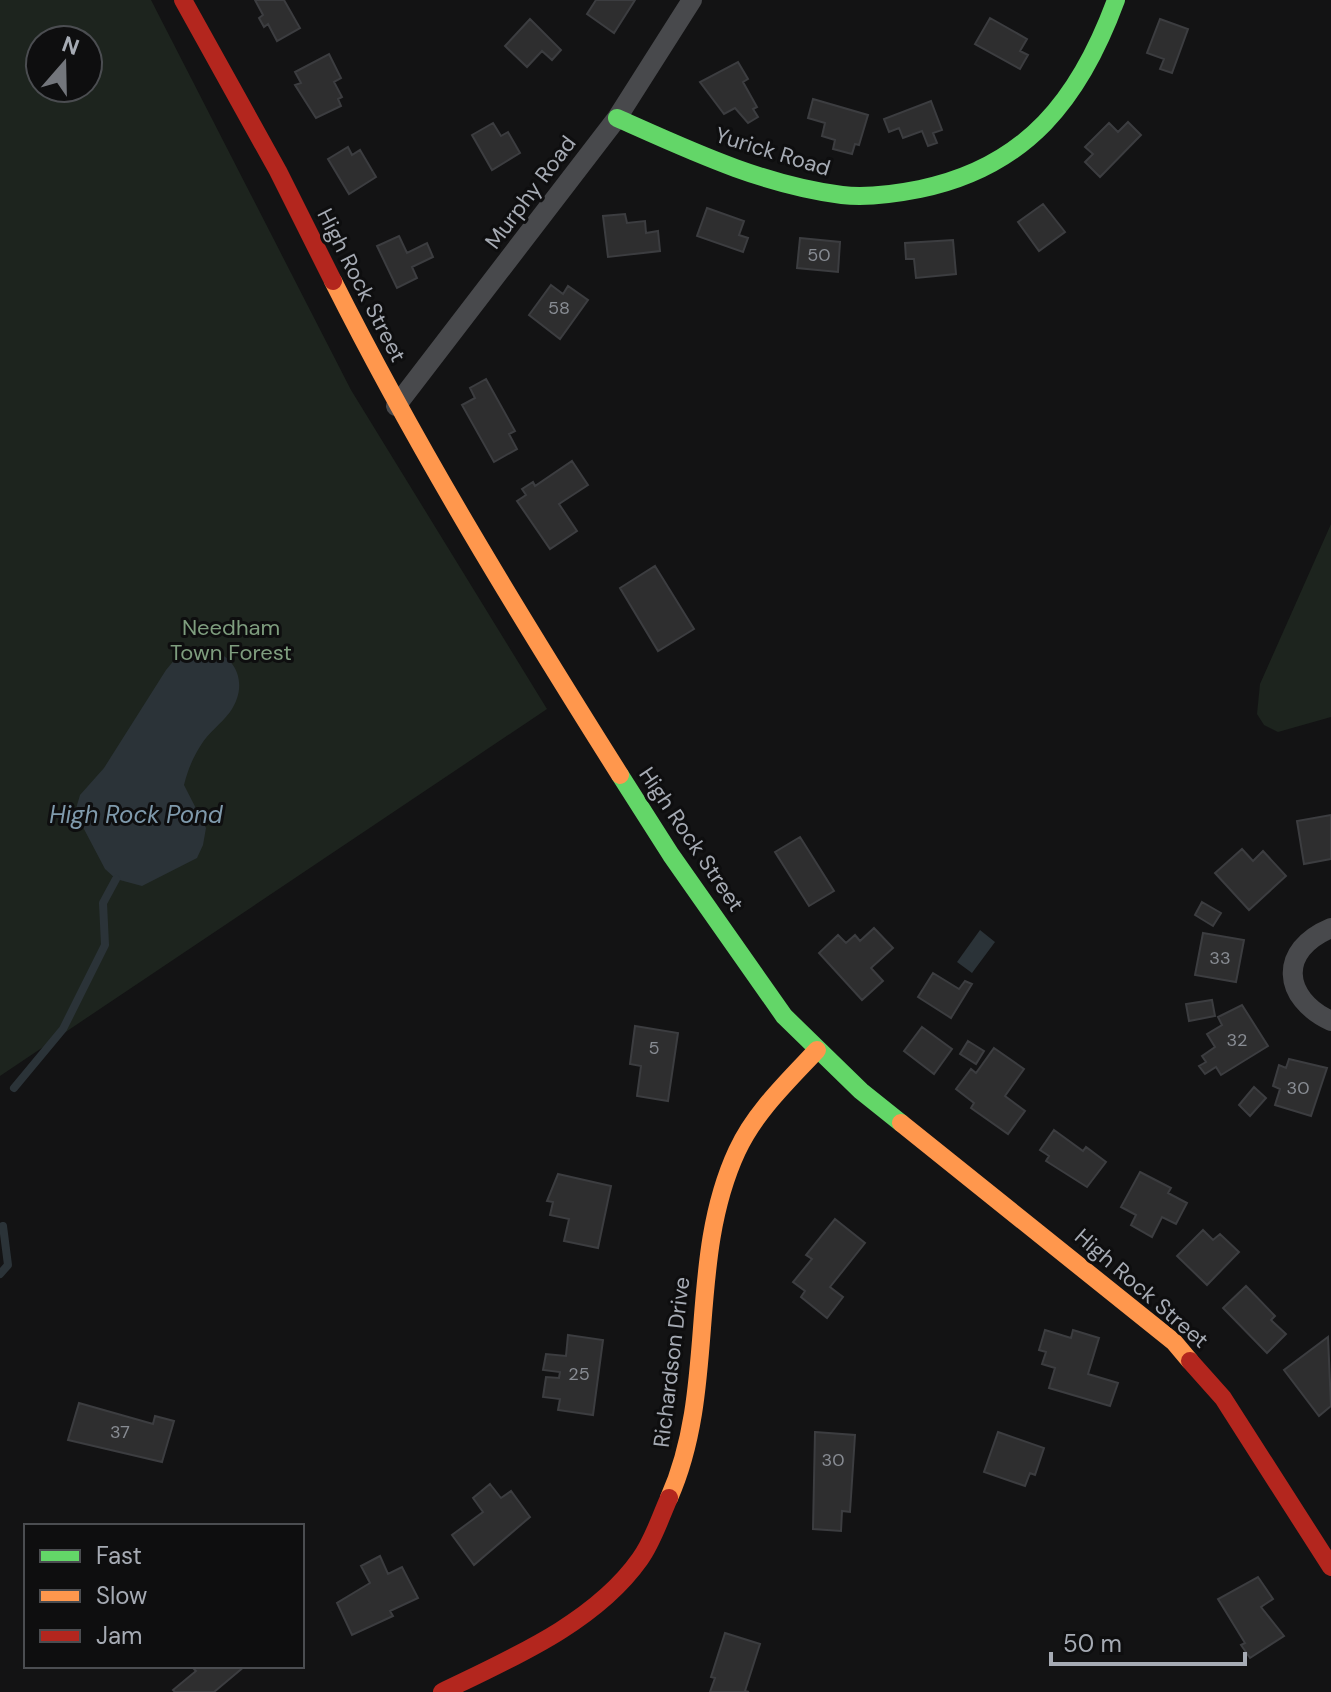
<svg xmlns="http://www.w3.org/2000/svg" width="1331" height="1692" font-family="'DM Sans',sans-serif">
<rect width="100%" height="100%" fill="#131314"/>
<path fill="#1d241e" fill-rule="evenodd" d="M 0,0 L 151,0 L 351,390 L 547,709 L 0,1076 ZM 40,40 L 88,40 L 88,88 L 40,88 Z
M 1331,524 L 1331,717 L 1278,732 L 1264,725 L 1257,714 L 1260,684 Z"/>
<path fill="#2b3338" d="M 209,649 C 239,657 248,687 230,712 C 221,724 209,732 201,745 C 193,757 187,772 184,785 L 206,828 L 203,845 L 197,858 L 142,886 L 116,879 L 105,869 L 75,812 L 80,795 L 104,768 L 166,670 L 176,658 Z
M 980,930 L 995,942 L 972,973 L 957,962 Z"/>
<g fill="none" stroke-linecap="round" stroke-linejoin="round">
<path stroke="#2b3338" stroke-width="8" d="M 14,1088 L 63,1029 L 105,945 L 103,903 L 116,879
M 0,1274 L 8,1265 L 3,1226"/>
</g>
<path fill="#2e2e2f" stroke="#3c3d40" stroke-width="2" d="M 255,0 L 284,0 L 300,28 L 277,41 L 268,24 L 264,27 L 259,18 L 263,15 Z
M 596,0 L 635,0 L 614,33 L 587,14 Z
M 990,18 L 1027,39 L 1020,51 L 1028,55 L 1020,69 L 975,44 Z
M 530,19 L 561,50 L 552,60 L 542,51 L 527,67 L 505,46 Z
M 1160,19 L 1188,29 L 1172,73 L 1160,69 L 1164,59 L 1147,53 Z
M 329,54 L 341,78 L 334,82 L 342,97 L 338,99 L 341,106 L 316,118 L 295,85 L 301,83 L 295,72 Z
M 738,62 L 748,79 L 743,82 L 757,107 L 753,109 L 758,117 L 748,123 L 735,108 L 724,114 L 700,82 Z
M 813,99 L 868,115 L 859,145 L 855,144 L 852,154 L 833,149 L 835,140 L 822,136 L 825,123 L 808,118 Z
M 931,101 L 942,130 L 933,133 L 937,143 L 928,146 L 922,131 L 903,138 L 899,128 L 889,132 L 884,119 Z
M 1128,122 L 1141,135 L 1100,177 L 1085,162 L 1093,154 L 1085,147 L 1109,123 L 1118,132 Z
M 493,123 L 501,136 L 508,132 L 520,153 L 492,170 L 472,135 Z
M 348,147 L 352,155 L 360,150 L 376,177 L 349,194 L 328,159 Z
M 1043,204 L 1065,232 L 1039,251 L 1018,222 Z
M 707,208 L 744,221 L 739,235 L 748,238 L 743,252 L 697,236 Z
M 625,214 L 627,223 L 645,221 L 646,233 L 658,231 L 660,251 L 608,257 L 603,216 Z
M 399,236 L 407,253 L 427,243 L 433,257 L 412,267 L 417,278 L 397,288 L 377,246 Z
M 800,238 L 840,242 L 838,272 L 797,268 Z
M 953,240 L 956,274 L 916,278 L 914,259 L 906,259 L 905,243 Z
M 551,285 L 563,294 L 568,286 L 588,300 L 560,339 L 529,315 Z
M 486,379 L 515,431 L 509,434 L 517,449 L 494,462 L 462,405 L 475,398 L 470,388 Z
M 572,461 L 588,485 L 559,504 L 577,531 L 550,549 L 517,501 L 526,495 L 522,489 L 533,482 L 535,486 Z
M 655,566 L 694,629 L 658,651 L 620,588 Z
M 1331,815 L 1331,859 L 1304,864 L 1297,821 Z
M 800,837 L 834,891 L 809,906 L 775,852 Z
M 1242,849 L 1253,861 L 1263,851 L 1286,876 L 1249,910 L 1215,873 Z
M 1202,902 L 1221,913 L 1213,926 L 1195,915 Z
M 874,928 L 893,948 L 871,968 L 883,981 L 862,1000 L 819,953 L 838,935 L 846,943 L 855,935 L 860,941 Z
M 1203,933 L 1244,940 L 1236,982 L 1195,975 Z
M 933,973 L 959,989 L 965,981 L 972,984 L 951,1018 L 918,997 Z
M 1212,1000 L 1215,1016 L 1189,1021 L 1186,1004 Z
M 1242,1005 L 1268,1046 L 1221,1075 L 1216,1067 L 1205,1074 L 1199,1066 L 1206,1062 L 1202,1056 L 1215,1047 L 1207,1034 L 1222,1025 L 1218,1017 Z
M 635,1026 L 678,1033 L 668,1101 L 637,1096 L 641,1066 L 630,1064 Z
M 922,1027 L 952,1049 L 934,1074 L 904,1051 Z
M 968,1041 L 984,1051 L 976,1064 L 960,1054 Z
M 994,1048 L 1024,1069 L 1005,1096 L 1025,1111 L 1008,1134 L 971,1108 L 974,1103 L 956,1089 L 971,1069 L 976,1073 Z
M 1289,1059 L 1327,1068 L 1311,1116 L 1275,1105 L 1280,1089 L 1273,1086 L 1279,1065 L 1286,1068 Z
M 1254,1087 L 1266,1098 L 1250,1116 L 1239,1105 Z
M 1054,1130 L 1083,1151 L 1086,1147 L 1106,1162 L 1087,1187 L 1046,1161 L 1049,1156 L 1040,1150 Z
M 1140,1172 L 1171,1188 L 1168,1193 L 1187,1203 L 1176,1224 L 1162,1217 L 1152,1237 L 1131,1225 L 1136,1215 L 1121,1207 Z
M 558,1174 L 611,1186 L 598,1248 L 564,1241 L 569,1219 L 550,1215 L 553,1202 L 547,1201 Z
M 835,1219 L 865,1243 L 830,1287 L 843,1297 L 827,1318 L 801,1297 L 805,1291 L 793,1282 L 812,1259 L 806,1255 Z
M 1203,1230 L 1213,1240 L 1220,1234 L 1239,1252 L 1207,1285 L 1177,1256 Z
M 1246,1286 L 1275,1316 L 1271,1320 L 1286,1334 L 1267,1353 L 1223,1308 Z
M 1045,1330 L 1071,1338 L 1073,1330 L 1099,1338 L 1088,1374 L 1118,1383 L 1110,1406 L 1049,1388 L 1055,1368 L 1042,1364 L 1046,1352 L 1039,1350 Z
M 568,1335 L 603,1340 L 593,1415 L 558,1410 L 560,1399 L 543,1397 L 546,1377 L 559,1378 L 560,1372 L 543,1370 L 546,1354 L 566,1356 Z
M 1328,1337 L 1331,1406 L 1319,1416 L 1284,1370 Z
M 79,1403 L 153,1424 L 155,1416 L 174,1421 L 162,1462 L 68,1440 Z
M 815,1432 L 855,1435 L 850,1512 L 842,1511 L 841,1531 L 813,1529 Z
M 998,1432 L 1044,1448 L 1035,1475 L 1030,1473 L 1025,1486 L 984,1472 Z
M 490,1484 L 501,1498 L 511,1491 L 530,1517 L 474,1565 L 452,1535 L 483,1512 L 473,1498 Z
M 380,1556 L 388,1574 L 402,1567 L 418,1598 L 390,1611 L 393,1616 L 352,1635 L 337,1603 L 370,1583 L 361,1566 Z
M 1258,1577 L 1273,1599 L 1261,1607 L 1284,1636 L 1250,1658 L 1241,1645 L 1245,1643 L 1218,1599 Z
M 725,1633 L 760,1644 L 745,1691 L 749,1692 L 710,1692 L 715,1678 L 711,1677 Z
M 191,1666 L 245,1666 L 214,1692 L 175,1692 L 173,1690 L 196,1671 Z"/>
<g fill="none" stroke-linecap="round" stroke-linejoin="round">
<path stroke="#48494c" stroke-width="20" d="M 396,406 L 617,118 L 692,0
M 1331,928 C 1278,950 1282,998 1331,1021"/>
<path stroke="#63d668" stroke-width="18" d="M 617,118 C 689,150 762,185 842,195 C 868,198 895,194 920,189 C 1027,167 1080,98 1116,0
M 620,775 L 671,855 L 784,1016 L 861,1091 L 901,1123"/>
<path stroke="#ff974d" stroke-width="18" d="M 333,281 C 419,452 518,613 620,775
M 901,1123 L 1174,1342 L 1190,1361
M 669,1498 C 718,1388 686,1261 737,1151 C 755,1112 788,1081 817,1050"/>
<path stroke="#b3261e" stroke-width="18" d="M 183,0 L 278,171 L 333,281
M 1190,1361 L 1223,1398 L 1331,1567
M 442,1692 C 510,1659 595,1623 640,1559 C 653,1541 660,1518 669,1498"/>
</g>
<g text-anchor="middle" stroke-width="6" stroke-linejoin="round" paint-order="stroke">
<g font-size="18" fill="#888c93">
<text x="819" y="261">50</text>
<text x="559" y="314">58</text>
<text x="1220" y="964">33</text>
<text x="1237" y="1046">32</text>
<text x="654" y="1054">5</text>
<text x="1298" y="1094">30</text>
<text x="579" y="1380">25</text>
<text x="120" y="1438">37</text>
<text x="833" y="1466">30</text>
</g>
<g font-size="22" fill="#a6abb4" stroke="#0e0e0f">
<text transform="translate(773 151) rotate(17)" y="8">Yurick Road</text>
<text transform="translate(530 192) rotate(-53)" y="8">Murphy Road</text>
<text transform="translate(362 285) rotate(63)" y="8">High Rock Street</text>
<text transform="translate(692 839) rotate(56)" y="8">High Rock Street</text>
<text transform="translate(1142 1288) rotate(41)" y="8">High Rock Street</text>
<text transform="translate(671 1362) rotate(-83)" y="8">Richardson Drive</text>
</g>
<g font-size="22" fill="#7e9d7e" stroke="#0e0e0f">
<text x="231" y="635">Needham<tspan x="231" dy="25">Town Forest</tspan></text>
</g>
<g font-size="24" font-style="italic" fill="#7f9aac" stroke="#0e0e0f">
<text x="136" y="823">High Rock Pond</text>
</g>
</g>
<rect x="24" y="1524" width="280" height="144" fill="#0e0e0f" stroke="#4b4d51" stroke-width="2"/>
<rect x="40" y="1550" width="40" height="12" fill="#63d668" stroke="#4b4d51" stroke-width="2"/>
<text x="96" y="1564" font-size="24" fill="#a6abb4">Fast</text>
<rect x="40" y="1590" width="40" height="12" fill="#ff974d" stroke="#4b4d51" stroke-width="2"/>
<text x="96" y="1604" font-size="24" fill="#a6abb4">Slow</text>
<rect x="40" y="1630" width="40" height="12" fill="#b3261e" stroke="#4b4d51" stroke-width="2"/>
<text x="96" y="1644" font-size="24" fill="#a6abb4">Jam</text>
<g transform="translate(64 64) rotate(20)"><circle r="38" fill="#0e0e0f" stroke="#4b4d51" stroke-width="2"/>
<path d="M0-6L14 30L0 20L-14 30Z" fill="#73767c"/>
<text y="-12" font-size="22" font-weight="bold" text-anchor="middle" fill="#a6abb4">N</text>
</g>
<path d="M1051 1652v12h194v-12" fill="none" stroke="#a6abb4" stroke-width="4"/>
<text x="1063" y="1652" font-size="24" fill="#a6abb4" stroke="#0e0e0f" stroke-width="6" paint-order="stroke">50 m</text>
</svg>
